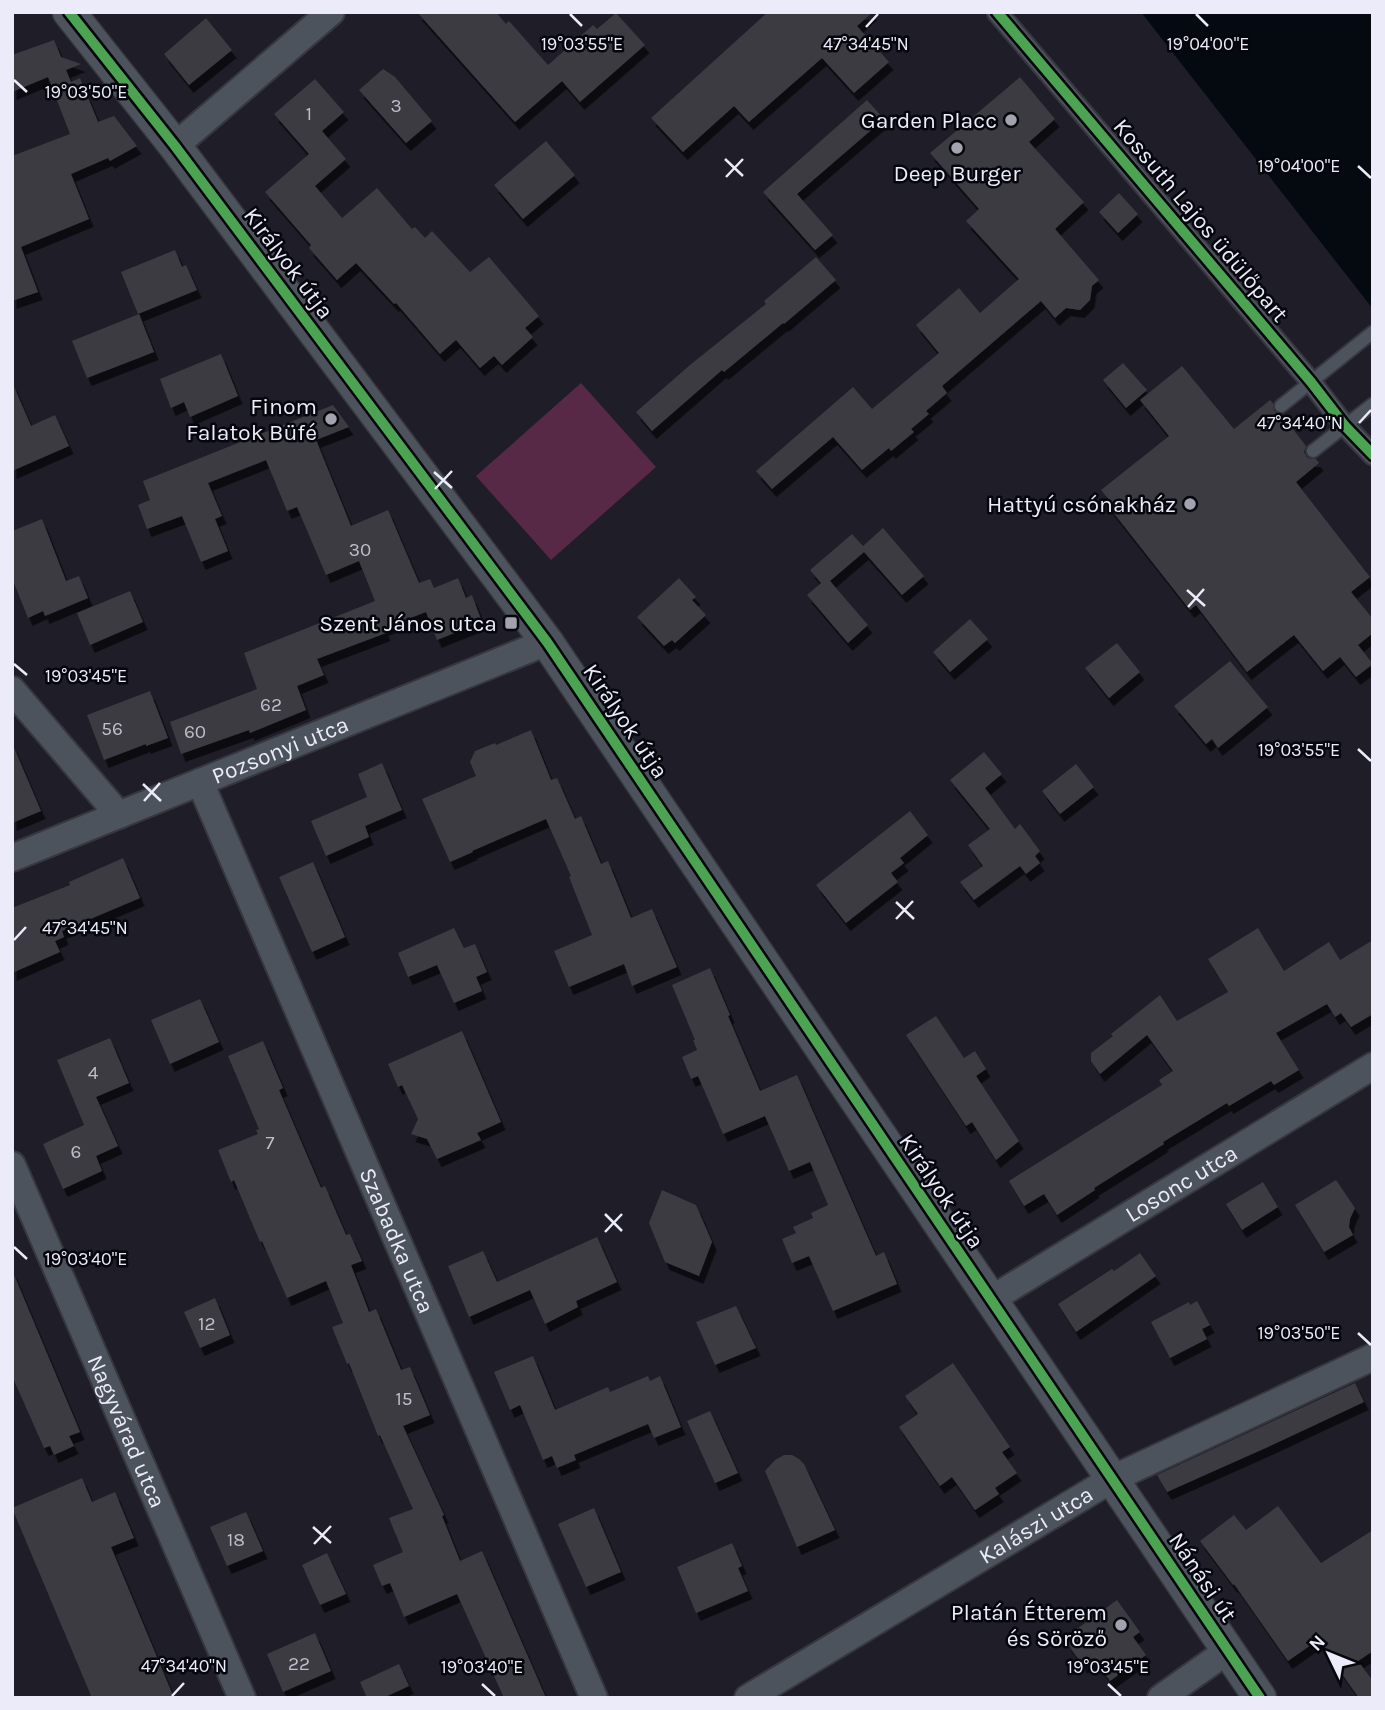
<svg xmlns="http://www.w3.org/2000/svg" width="1385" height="1710" font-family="Karla,sans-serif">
<defs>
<filter id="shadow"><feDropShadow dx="4.5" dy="8" stdDeviation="0" flood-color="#0009"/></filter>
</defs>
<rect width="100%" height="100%" fill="#1e1d28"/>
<path fill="#572947" d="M 581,383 L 656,467 L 551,560 L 476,476 Z"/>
<path fill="#040a0f" d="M 1141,12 L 1373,12 L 1373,309 Z"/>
<path fill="#3c3a43" filter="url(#shadow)" d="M 417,12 L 496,12 L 506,24 L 509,21 L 548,65 L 593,25 L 597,29 L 616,13 L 645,45 L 580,102 L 562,81 L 515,122 Z
M 768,12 L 873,12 L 857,26 L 889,62 L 854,93 L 822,58 L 749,122 L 734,106 L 683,152 L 651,118 Z
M 206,18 L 232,50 L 189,85 L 164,54 Z
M 54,40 L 61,57 L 81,64 L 66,70 L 71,82 L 80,78 L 98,122 L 114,116 L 137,146 L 110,161 L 108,158 L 71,174 L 89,219 L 21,247 L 38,292 L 12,301 L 12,156 L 70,134 L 48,77 L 12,92 L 12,55 Z
M 383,69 L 395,77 L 432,121 L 406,143 L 359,90 Z
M 1020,77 L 1055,119 L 1029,142 L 1084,202 L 1055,229 L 1099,280 L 1092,286 L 1090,300 L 1080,310 L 1066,308 L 1055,318 L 1041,301 L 942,386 L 947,393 L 926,411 L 929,414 L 911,429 L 914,432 L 891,451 L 889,448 L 862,470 L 833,437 L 772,489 L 756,471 L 853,387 L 872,409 L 939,353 L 916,325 L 959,288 L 980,313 L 1019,279 L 966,221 L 979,209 L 930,153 Z
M 315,79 L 344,112 L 322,131 L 346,159 L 315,186 L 342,218 L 377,188 L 412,229 L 415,227 L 425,238 L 432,231 L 470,272 L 489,257 L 539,316 L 525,328 L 533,337 L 502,365 L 494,356 L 480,368 L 456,340 L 440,354 L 396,303 L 394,304 L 356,263 L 337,280 L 309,248 L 311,245 L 265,192 L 309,154 L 274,114 Z
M 867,100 L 884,119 L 797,194 L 833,235 L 815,250 L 763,192 Z
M 546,141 L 575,175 L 523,219 L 494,185 Z
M 1119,193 L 1138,214 L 1118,233 L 1099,212 Z
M 175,250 L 182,267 L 186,265 L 197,290 L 138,314 L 121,272 Z
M 816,257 L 836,280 L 784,324 L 783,323 L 724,372 L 722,370 L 652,431 L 636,412 L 690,365 L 766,304 L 764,301 Z
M 139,314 L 154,352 L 87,378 L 72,341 Z
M 221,354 L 238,396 L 190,417 L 184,402 L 171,408 L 160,379 Z
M 1123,363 L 1147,390 L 1126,408 L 1103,380 Z
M 1182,366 L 1234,429 L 1270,400 L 1273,403 L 1274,411 L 1282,415 L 1306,446 L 1304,452 L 1307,457 L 1310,459 L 1316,459 L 1319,463 L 1296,482 L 1370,577 L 1351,592 L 1373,619 L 1373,633 L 1358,645 L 1373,664 L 1356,677 L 1340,657 L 1323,671 L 1294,635 L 1247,672 L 1196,605 L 1190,610 L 1105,502 L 1109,500 L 1101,490 L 1169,436 L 1140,400 Z
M 12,382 L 31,426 L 55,415 L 69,446 L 12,471 Z
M 333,405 L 349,427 L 316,440 L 351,526 L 388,510 L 419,583 L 430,579 L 434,588 L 458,578 L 466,598 L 472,595 L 482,622 L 437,640 L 426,612 L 384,628 L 386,633 L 317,659 L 324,675 L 297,686 L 306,710 L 250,733 L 249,730 L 181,754 L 170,722 L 257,689 L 244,653 L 375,601 L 359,561 L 326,575 L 297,507 L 287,511 L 266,460 L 208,483 L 222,516 L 215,519 L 228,551 L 201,562 L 182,516 L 147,529 L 138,505 L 150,500 L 143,481 Z
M 42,519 L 66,581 L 79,576 L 88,598 L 45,616 L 43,611 L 28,618 L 12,578 L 12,531 Z
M 883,528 L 924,576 L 902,595 L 864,552 L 830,581 L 868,625 L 848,643 L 807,595 L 821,583 L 810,570 L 852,534 L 863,546 Z
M 679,578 L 696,597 L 692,600 L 706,615 L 675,643 L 672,640 L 664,646 L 637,617 Z
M 130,591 L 143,622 L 90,645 L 77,613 Z
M 970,619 L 988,639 L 950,672 L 933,652 Z
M 1117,643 L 1140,672 L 1109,698 L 1085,668 Z
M 1230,661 L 1268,707 L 1218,748 L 1212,739 L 1206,744 L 1174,706 Z
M 150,691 L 168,738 L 146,746 L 146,744 L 104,760 L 87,715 Z
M 531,730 L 551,780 L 557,778 L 575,819 L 581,816 L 601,864 L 608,861 L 631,918 L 652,909 L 677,967 L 632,986 L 624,964 L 569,987 L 554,951 L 592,935 L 569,877 L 571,876 L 546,819 L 472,851 L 473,852 L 450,862 L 422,799 L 476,776 L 470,762 L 475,751 L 495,743 L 496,745 Z
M 12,743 L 41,811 L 12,823 Z
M 984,752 L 1002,774 L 985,788 L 1015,829 L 1020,824 L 1040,851 L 1035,856 L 1040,863 L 1026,874 L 1020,866 L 974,900 L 960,882 L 983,866 L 968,845 L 990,829 L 950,780 Z
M 382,763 L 402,810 L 365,826 L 369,837 L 326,856 L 311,821 L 367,797 L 358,774 Z
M 1076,764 L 1094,787 L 1060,814 L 1042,791 Z
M 910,811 L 928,835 L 900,858 L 904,863 L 891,873 L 898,882 L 846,923 L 816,885 Z
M 123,858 L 140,898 L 62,931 L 64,937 L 55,941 L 60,952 L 12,973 L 12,908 L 70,885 L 69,882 Z
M 313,862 L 345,937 L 312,952 L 279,877 Z
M 454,928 L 464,948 L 475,944 L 487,972 L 476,977 L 482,991 L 454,1003 L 437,965 L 408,977 L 398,953 Z
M 1258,928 L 1284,971 L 1329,942 L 1340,960 L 1373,940 L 1373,1014 L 1351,1027 L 1341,1013 L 1335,1017 L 1327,1004 L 1276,1033 L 1299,1070 L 1274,1085 L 1271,1081 L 1229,1106 L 1227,1103 L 1163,1142 L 1164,1144 L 1094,1188 L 1095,1190 L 1057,1215 L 1044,1194 L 1024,1206 L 1009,1181 L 1162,1085 L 1159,1080 L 1173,1071 L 1147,1035 L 1100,1074 L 1091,1061 L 1091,1053 L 1113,1036 L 1111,1034 L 1160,995 L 1177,1021 L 1228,992 L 1208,959 Z
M 710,968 L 730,1015 L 728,1016 L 760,1091 L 797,1075 L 876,1256 L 884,1252 L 897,1284 L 833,1311 L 809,1256 L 792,1263 L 782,1239 L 796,1233 L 793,1227 L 813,1218 L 811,1213 L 828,1205 L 810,1162 L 789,1171 L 765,1116 L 723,1134 L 698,1076 L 691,1079 L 682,1057 L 697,1050 L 693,1040 L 695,1040 L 672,985 Z
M 200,999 L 219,1042 L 170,1064 L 151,1020 Z
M 936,1016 L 964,1058 L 975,1051 L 986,1069 L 976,1076 L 1019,1141 L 996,1160 L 972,1122 L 966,1126 L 906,1035 Z
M 462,1031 L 501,1122 L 477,1133 L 481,1140 L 437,1159 L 427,1139 L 411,1134 L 418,1119 L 402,1085 L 398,1087 L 388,1064 Z
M 110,1038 L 129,1083 L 96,1097 L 118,1146 L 96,1156 L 102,1171 L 63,1189 L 43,1144 L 84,1125 L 57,1060 Z
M 263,1041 L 283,1088 L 279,1090 L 321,1188 L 325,1186 L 346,1235 L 350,1234 L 362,1261 L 351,1265 L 369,1312 L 376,1309 L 401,1370 L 410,1367 L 430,1415 L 403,1426 L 444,1515 L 442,1516 L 460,1561 L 482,1551 L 546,1698 L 504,1698 L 457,1594 L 404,1617 L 390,1583 L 382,1586 L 373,1565 L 403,1552 L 389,1518 L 413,1509 L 380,1435 L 378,1436 L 349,1363 L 347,1364 L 332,1327 L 343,1323 L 326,1281 L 287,1298 L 262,1241 L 260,1242 L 234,1180 L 231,1182 L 218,1150 L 258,1134 L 256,1130 L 259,1129 L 228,1056 Z
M 1336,1180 L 1355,1208 L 1350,1219 L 1349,1227 L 1353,1235 L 1324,1252 L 1295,1205 Z
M 1263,1182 L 1278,1207 L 1242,1230 L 1226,1204 Z
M 662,1190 L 696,1205 L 712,1242 L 699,1276 L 665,1262 L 649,1223 Z
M 597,1237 L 617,1282 L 576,1301 L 578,1307 L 545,1324 L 530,1290 L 469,1317 L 448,1266 L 483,1251 L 497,1282 Z
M 1140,1253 L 1156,1276 L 1076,1332 L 1058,1304 L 1112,1269 L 1114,1271 Z
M 12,1270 L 80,1432 L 69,1436 L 74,1446 L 54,1455 L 50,1446 L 44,1448 L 12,1376 Z
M 215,1298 L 230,1335 L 200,1348 L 184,1312 Z
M 1197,1301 L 1210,1325 L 1202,1329 L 1207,1339 L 1170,1358 L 1151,1322 L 1189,1302 L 1190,1305 Z
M 736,1306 L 756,1348 L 715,1365 L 696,1322 Z
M 533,1356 L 555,1410 L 608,1387 L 610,1392 L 648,1376 L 650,1381 L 660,1376 L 681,1427 L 654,1438 L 648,1424 L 574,1455 L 576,1460 L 557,1468 L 552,1456 L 543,1460 L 520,1405 L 510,1410 L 494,1372 Z
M 953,1363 L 1010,1447 L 1002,1452 L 1017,1473 L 995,1488 L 999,1494 L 975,1510 L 952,1477 L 940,1486 L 899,1427 L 918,1414 L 905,1396 Z
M 1355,1383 L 1364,1402 L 1270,1446 L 1167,1492 L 1157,1475 Z
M 710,1411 L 738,1473 L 715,1483 L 687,1421 Z
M 784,1455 L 792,1455 L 799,1459 L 804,1464 L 835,1530 L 797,1547 L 765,1471 L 775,1460 Z
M 82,1478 L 92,1502 L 115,1492 L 134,1538 L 111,1547 L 174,1698 L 92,1698 L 12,1508 Z
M 1278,1506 L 1321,1563 L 1373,1530 L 1373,1651 L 1358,1661 L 1373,1681 L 1373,1698 L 1359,1698 L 1318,1640 L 1288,1661 L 1234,1584 L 1233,1585 L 1200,1541 L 1234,1515 L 1246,1530 Z
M 594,1508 L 621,1572 L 586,1587 L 558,1524 Z
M 246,1512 L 263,1551 L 227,1566 L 210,1527 Z
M 732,1543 L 742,1566 L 738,1568 L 748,1591 L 696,1613 L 677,1567 Z
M 327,1553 L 346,1594 L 320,1605 L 302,1565 Z
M 1117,1600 L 1140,1632 L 1133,1637 L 1146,1655 L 1110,1681 L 1093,1658 L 1083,1666 L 1067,1643 L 1077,1636 L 1074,1631 Z
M 315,1633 L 331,1671 L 283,1692 L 267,1654 Z
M 399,1664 L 409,1686 L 383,1698 L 367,1698 L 360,1682 Z"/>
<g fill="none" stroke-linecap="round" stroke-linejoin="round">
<defs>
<path id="service" d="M 1281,406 L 1373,332
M 1313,451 L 1373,404"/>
<path id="pedestrian" d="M 997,12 L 1311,382 L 1345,426 L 1373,455"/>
<g id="minor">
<path d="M 175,146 L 331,12"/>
<path d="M 12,690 L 119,815"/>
<path id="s1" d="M 200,782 L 594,1698"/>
<path id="s2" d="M 12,858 L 547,642"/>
<path id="s3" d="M 12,1165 L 242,1698"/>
<path id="s4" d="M 990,1300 L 1373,1066"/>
<path id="s5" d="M 748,1698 L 1112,1479 L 1373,1357"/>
<path d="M 1161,1698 L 1227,1651"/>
</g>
<path id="tertiary" d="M 69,12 L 175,146 L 547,642 L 1260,1698"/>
</defs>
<use href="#service" stroke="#373740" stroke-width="16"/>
<use href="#pedestrian" stroke="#373740" stroke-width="23"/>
<use href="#minor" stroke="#373740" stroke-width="30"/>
<use href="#tertiary" stroke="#373740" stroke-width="35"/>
<use href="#service" stroke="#4d535c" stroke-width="12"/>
<use href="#pedestrian" stroke="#4d535c" stroke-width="19"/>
<use href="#minor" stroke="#4d535c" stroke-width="26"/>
<use href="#tertiary" stroke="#4d535c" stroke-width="32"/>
<defs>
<path id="cycleway" d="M 69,12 L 175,146 L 547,642 L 1260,1698
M 997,12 L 1311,382 L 1345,426 L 1373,455"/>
</defs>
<use href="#cycleway" stroke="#06060d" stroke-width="15"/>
<use href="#cycleway" stroke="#4ca352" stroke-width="10"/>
</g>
<path fill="none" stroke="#ebebf9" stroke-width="2.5" d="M 570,14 L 582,26M 1196,14 L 1208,26M 866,27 L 878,14M 14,80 L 27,92M 725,159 L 743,176M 1358,166 L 1371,178M 726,177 L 743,159M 1359,423 L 1371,410M 434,472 L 452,488M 435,489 L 452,471M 1187,590 L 1205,606M 1188,607 L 1204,589M 14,664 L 27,675M 1358,749 L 1371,761M 143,784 L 161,801M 144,801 L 160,783M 896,902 L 914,919M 896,919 L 913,901M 14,940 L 26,927M 605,1214 L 622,1231M 605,1232 L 622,1214M 14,1247 L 27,1259M 1358,1333 L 1371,1345M 313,1527 L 331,1543M 314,1544 L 331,1526M 482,1684 L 495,1696M 1108,1684 L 1121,1696M 172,1696 L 184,1683"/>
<g fill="#a3a3b0" stroke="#06060d" stroke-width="2.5">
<circle cx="1011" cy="120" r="7"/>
<circle cx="957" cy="148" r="7"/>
<circle cx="331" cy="419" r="7"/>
<circle cx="1190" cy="504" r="7"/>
<rect x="504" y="616" width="14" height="14" rx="3.5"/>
<circle cx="1121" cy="1625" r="7"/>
</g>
<g text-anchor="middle" stroke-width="5" stroke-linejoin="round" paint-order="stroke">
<g font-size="19" fill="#bfbfcc">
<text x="396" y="112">3</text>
<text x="309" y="120">1</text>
<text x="360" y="556">30</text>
<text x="271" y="711">62</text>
<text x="112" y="735">56</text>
<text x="195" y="738">60</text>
<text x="93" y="1079">4</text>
<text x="270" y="1149">7</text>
<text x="76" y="1158">6</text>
<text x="207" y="1330">12</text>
<text x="404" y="1405">15</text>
<text x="236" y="1546">18</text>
<text x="299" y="1670">22</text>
</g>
<g font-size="23" fill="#ebebf9" stroke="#06060d" text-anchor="end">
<text x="997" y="128">Garden Placc</text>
<text x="957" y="181" text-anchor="middle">Deep Burger</text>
<text x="317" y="414">Finom<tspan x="317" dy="26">Falatok Büfé</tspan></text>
<text x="1176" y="512">Hattyú csónakház</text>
<text x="497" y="631">Szent János utca</text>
<text x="1107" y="1620">Platán Étterem<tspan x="1107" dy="26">és Söröző</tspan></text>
</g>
<g font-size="23" fill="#ebebf9" stroke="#06060d">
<text transform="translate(1201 220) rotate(50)" y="8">Kossuth Lajos üdülőpart</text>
<text transform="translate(289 263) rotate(53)" y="8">Királyok útja</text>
<text transform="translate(626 721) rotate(56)" y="8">Királyok útja</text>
<text dy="8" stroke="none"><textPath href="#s2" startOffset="289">Pozsonyi utca</textPath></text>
<text dy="8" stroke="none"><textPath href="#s4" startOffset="224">Losonc utca</textPath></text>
<text transform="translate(942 1191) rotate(56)" y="8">Királyok útja</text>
<text dy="8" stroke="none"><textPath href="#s1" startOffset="499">Szabadka utca</textPath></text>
<text dy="8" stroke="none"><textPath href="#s3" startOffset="290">Nagyvárad utca</textPath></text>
<text dy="8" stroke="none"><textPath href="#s5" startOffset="336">Kalászi utca</textPath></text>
<text transform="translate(1203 1577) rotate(56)" y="8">Nánási út</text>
</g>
</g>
<g font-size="18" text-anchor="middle" fill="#ebebf9" stroke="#06060d" stroke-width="5" stroke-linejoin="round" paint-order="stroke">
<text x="582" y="50">19°03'55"E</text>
<text x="1208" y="50">19°04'00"E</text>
<text x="866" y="50">47°34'45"N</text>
<text x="86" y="98">19°03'50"E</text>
<text x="1299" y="172">19°04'00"E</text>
<text x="1300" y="429">47°34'40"N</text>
<text x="86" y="682">19°03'45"E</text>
<text x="1299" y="756">19°03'55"E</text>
<text x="85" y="934">47°34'45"N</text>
<text x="86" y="1265">19°03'40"E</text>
<text x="1299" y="1339">19°03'50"E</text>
<text x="184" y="1672">47°34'40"N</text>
<text x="482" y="1673">19°03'40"E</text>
<text x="1108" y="1673">19°03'45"E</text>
</g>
<rect width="1385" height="1710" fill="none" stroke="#ebebf9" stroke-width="28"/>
<g transform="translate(1329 1654) rotate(313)" stroke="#06060d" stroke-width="5" paint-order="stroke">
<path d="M0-5L12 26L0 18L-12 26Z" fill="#ebebf9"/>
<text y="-10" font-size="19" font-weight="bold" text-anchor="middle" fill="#ebebf9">N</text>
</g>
</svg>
